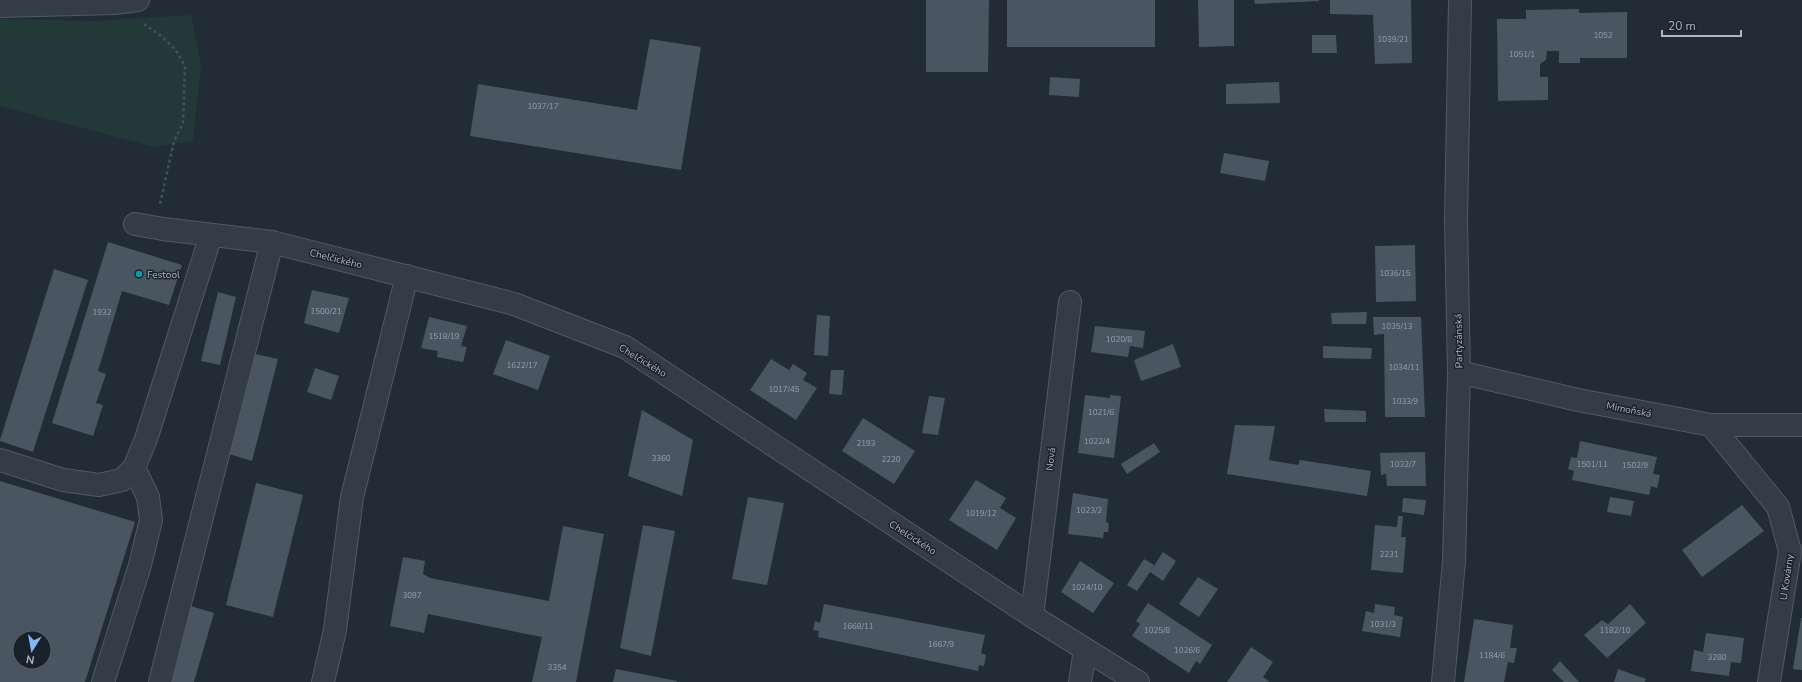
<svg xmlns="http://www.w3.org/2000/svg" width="1802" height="682" font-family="'Nunito Sans',sans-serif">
<rect width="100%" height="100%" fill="#212c36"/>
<path fill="#233938" d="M 191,15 L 201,65 L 193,141 L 154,147 L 0,106 L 0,19 L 95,21 Z"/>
<path fill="#495662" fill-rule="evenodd" d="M 926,0 L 989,0 L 988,72 L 926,72 Z
M 1007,0 L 1155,0 L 1155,47 L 1007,47 Z
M 1198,0 L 1234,0 L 1234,46 L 1199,47 Z
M 1254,0 L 1319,0 L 1319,1 L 1255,4 Z
M 1330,0 L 1411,0 L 1412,63 L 1375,64 L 1373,15 L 1330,14 Z
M 1579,9 L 1579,13 L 1627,12 L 1627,58 L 1580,58 L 1580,63 L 1559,63 L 1559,51 L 1547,51 L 1546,60 L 1540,64 L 1540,77 L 1548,77 L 1548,100 L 1498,101 L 1497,19 L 1526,19 L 1526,10 Z
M 1312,35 L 1336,35 L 1337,53 L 1312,53 Z
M 650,39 L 701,47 L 681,170 L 470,136 L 478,84 L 637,110 Z
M 1050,77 L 1080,79 L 1079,97 L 1049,95 Z
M 1279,82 L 1280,103 L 1226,104 L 1226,84 Z
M 1224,153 L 1269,161 L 1265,181 L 1220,173 Z
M 108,242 L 182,265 L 169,305 L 122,291 L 98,371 L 106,374 L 96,403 L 103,405 L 93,436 L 52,423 Z
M 1415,245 L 1416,301 L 1376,302 L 1375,246 Z
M 54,269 L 88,280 L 33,452 L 0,441 L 0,440 Z
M 312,290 L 349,298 L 339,333 L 304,323 Z
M 218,292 L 236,297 L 220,365 L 201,361 Z
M 1367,312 L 1366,324 L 1332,324 L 1331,313 Z
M 817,315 L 830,316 L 828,356 L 814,355 Z
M 429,317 L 467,326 L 461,346 L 467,347 L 463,362 L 437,357 L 438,351 L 421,348 Z
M 1373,317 L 1421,317 L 1425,417 L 1385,417 L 1384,334 L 1374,335 Z
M 1095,326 L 1145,331 L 1143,348 L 1130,346 L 1128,357 L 1091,352 Z
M 506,340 L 550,356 L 538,390 L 493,374 Z
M 1173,344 L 1181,367 L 1141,381 L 1134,360 Z
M 1323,346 L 1372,348 L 1371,359 L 1323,358 Z
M 255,354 L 278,359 L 252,461 L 229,454 Z
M 771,359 L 789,370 L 793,364 L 807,373 L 803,380 L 817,388 L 796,420 L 750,390 Z
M 315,368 L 339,376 L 331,400 L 307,392 Z
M 831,370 L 844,370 L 842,395 L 829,394 Z
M 1085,395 L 1110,398 L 1110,395 L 1121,396 L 1114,458 L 1078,453 Z
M 929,396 L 945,398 L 938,435 L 922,433 Z
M 1324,409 L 1366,411 L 1366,422 L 1325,422 Z
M 642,410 L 693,440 L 682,496 L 628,476 Z
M 863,418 L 915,451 L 894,484 L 842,451 Z
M 1235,425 L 1275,426 L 1269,460 L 1298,465 L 1300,460 L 1371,471 L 1367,496 L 1227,474 Z
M 1580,441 L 1657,457 L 1653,474 L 1660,475 L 1657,488 L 1651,486 L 1649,495 L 1572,480 L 1574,471 L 1568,469 L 1571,457 L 1577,458 Z
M 1154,443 L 1160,452 L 1127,474 L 1121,464 Z
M 1425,452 L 1426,486 L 1387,486 L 1386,474 L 1381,475 L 1380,453 Z
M 976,480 L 1006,498 L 1000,508 L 1016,518 L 997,550 L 949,520 Z
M 0,481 L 135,522 L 85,682 L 0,682 ZM 20,638 L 44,638 L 44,662 L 20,662 Z
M 256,483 L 303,495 L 273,617 L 226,605 Z
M 1073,493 L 1108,499 L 1106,522 L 1109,523 L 1108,532 L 1104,532 L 1103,538 L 1068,534 Z
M 748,497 L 784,503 L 767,585 L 732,579 Z
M 1610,497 L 1634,501 L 1631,516 L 1607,512 Z
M 1403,498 L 1426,500 L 1424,515 L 1402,512 Z
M 1742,505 L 1764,531 L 1702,577 L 1682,550 Z
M 1398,516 L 1403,516 L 1401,537 L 1406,537 L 1403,573 L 1371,570 L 1375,525 L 1397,527 Z
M 643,525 L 675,531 L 651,656 L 620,648 Z
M 563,526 L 604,534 L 576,682 L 532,682 L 542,637 L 428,614 L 424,633 L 390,626 L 403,557 L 425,561 L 423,574 L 430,578 L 549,601 Z
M 1163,552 L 1176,561 L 1163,581 L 1150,572 L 1137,591 L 1127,585 L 1144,559 L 1154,565 L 1152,569 Z
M 1080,561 L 1114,583 L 1093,613 L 1061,592 Z
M 1198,577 L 1218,589 L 1199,617 L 1179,604 Z
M 1148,603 L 1212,645 L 1200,664 L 1196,661 L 1189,673 L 1132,636 L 1140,624 L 1136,621 Z
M 824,604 L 985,635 L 981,653 L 986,655 L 984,666 L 979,665 L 978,671 L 818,637 L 819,631 L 813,630 L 815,621 L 820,623 Z
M 1375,604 L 1395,607 L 1394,615 L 1403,617 L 1400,637 L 1362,631 L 1366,611 L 1374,613 Z
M 1630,604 L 1646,623 L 1607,658 L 1584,635 L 1602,620 L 1608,624 Z
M 191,606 L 214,613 L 194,682 L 169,682 Z
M 1801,618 L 1802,618 L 1802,670 L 1793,669 Z
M 1474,619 L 1513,625 L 1510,648 L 1517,648 L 1514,663 L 1508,662 L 1504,682 L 1464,682 Z
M 1706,633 L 1744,638 L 1741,663 L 1731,662 L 1729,676 L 1691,671 L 1694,650 L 1703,652 Z
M 1251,647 L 1273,662 L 1263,677 L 1270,682 L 1227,682 Z
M 1560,661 L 1579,682 L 1564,682 L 1552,670 Z
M 616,669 L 677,681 L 677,682 L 613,682 Z
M 1618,669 L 1646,679 L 1645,682 L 1614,682 Z"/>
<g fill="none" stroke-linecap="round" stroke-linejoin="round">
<defs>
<path id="minor" d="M 0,6 L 114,3 L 138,0
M 135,224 L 163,229 L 272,242 L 514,304 L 625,347 L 1032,616 L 1138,682
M 1459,372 L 1578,400 L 1711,425 L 1802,425
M 1711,425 L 1778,507 L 1790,551 L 1769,682
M 0,460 L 63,480 L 99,485 L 122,480 L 134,468 L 146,439 L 211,235
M 1032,616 L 1070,302
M 103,682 L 140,565 L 151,520 L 148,497 L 134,468
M 160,682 L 272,242
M 323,682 L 335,630 L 352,497 L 407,276
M 1080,682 L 1085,650
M 1443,682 L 1454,561 L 1459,372 L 1456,221 L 1460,0"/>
</defs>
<use href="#minor" stroke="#515b65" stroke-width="24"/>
<path stroke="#405455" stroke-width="2.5" stroke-dasharray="3 3" stroke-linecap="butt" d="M 144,24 L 161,36 L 175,49 L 185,66 L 183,123 L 174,141 L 160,204"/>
<use href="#minor" stroke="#343d47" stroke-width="22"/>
</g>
<circle fill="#0f9aa8" stroke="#19222b" stroke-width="1.5" cx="139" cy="274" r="4"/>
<g text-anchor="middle" stroke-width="3" stroke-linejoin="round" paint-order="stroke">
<g font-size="8" fill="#95a0ac">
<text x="1603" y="38">1052</text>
<text x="1393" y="42">1039/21</text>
<text x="1522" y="57">1051/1</text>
<text x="543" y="109">1037/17</text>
<text x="1395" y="276">1036/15</text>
<text x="326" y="314">1500/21</text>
<text x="102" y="315">1932</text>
<text x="1397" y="329">1035/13</text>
<text x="444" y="339">1518/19</text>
<text x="1119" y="342">1020/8</text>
<text x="522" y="368">1622/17</text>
<text x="1404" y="370">1034/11</text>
<text x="784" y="392">1017/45</text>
<text x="1405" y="404">1033/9</text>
<text x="1101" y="415">1021/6</text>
<text x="1097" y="444">1022/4</text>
<text x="866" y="446">2193</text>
<text x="661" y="461">3360</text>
<text x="891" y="462">2220</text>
<text x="1403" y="467">1032/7</text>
<text x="1592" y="467">1501/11</text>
<text x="1635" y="468">1502/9</text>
<text x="1089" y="513">1023/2</text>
<text x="981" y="516">1019/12</text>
<text x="1389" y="557">2231</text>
<text x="1087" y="590">1024/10</text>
<text x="412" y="598">3097</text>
<text x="1383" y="627">1031/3</text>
<text x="858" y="629">1668/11</text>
<text x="1157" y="633">1025/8</text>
<text x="1615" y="633">1182/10</text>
<text x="941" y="647">1667/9</text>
<text x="1187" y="653">1026/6</text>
<text x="1492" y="658">1184/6</text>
<text x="1717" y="660">3280</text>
<text x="557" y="670">3354</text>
</g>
<g font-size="10" fill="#aeb8c4" stroke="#19222b">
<text transform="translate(336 258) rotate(14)" y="4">Chelčického</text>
<text transform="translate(1458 341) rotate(-91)" y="4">Partyzánská</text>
<text transform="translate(643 360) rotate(31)" y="4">Chelčického</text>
<text transform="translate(1629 409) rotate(11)" y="4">Mimoňská</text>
<text transform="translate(1050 459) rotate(-83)" y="4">Nová</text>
<text transform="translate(913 537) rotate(33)" y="4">Chelčického</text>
<text transform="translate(1786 577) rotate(-82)" y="4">U Kovárny</text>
</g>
<g font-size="10" fill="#aeb8c4" stroke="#19222b" text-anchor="start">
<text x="147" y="278">Festool</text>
</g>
</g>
<g transform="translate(32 650) rotate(191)"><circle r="19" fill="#19222b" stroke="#555e68"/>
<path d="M0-3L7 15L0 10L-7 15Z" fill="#83b8f4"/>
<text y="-6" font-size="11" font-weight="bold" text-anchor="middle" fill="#aeb8c4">N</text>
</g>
<path d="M1662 30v6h79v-6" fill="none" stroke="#aeb8c4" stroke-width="2"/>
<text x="1668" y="30" font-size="12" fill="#aeb8c4" stroke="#19222b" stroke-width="3" paint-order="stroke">20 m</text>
</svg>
